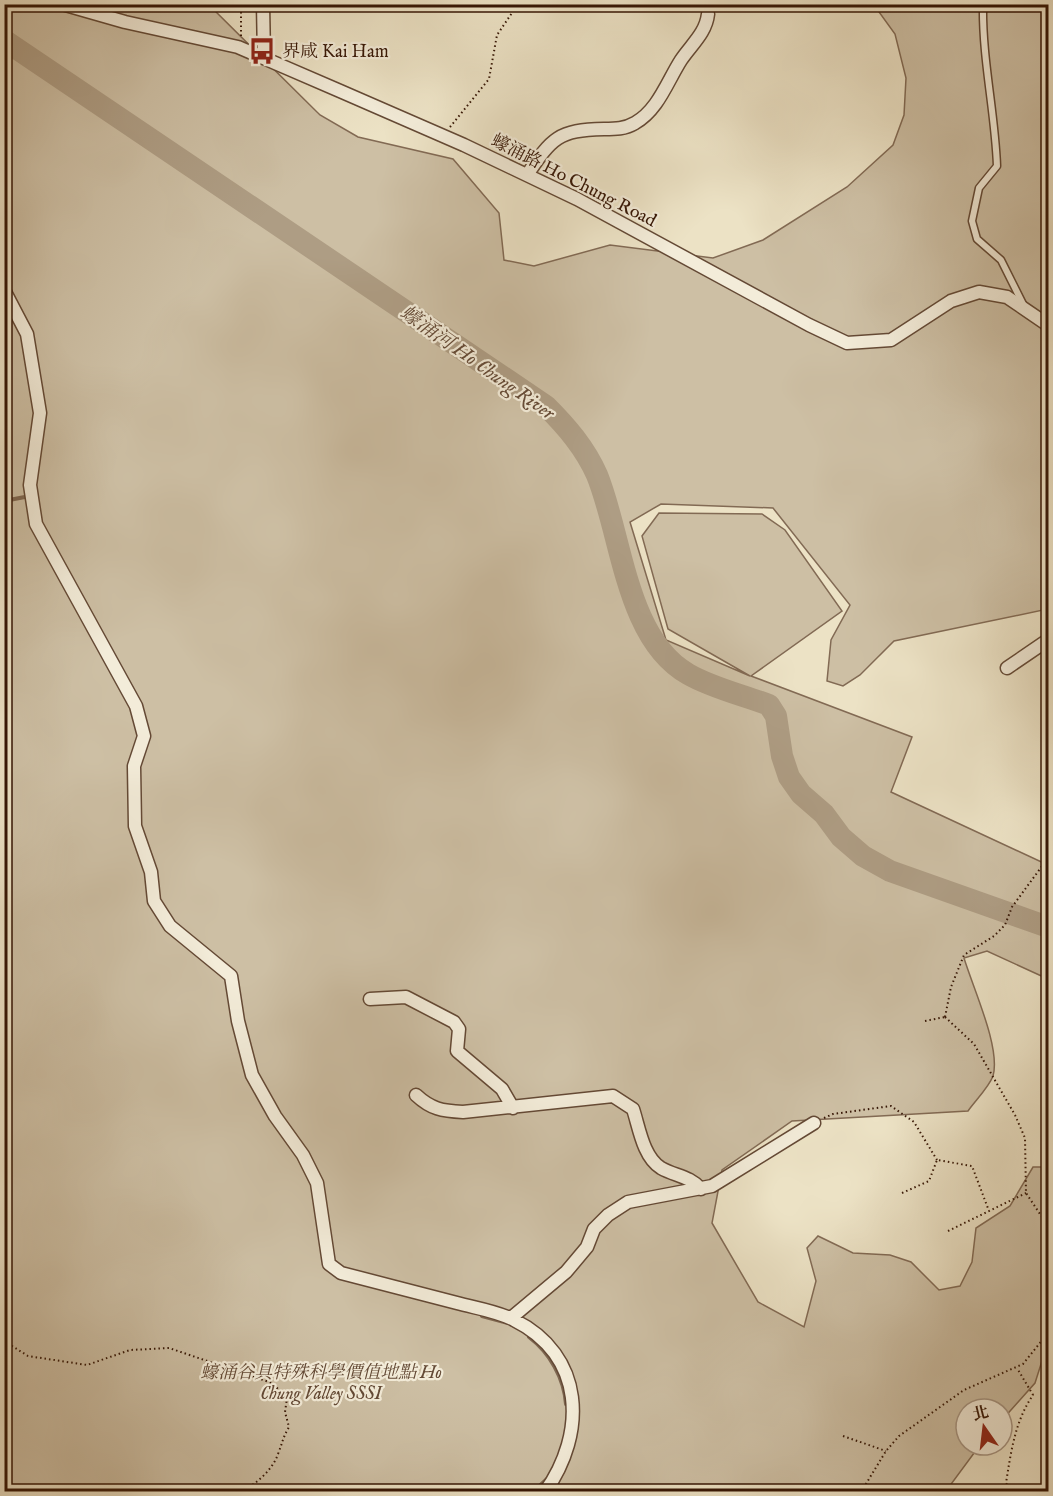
<svg xmlns="http://www.w3.org/2000/svg" width="1053" height="1496" font-family="'IM FELL English','Noto Serif TC',serif">
<rect width="100%" height="100%" fill="#ece2c5"/>
<filter id="stains"><feTurbulence type="fractalNoise" baseFrequency=".00333" numOctaves="4"/><feColorMatrix values="0 0 0 0 .2 0 0 0 0 .09 0 0 0 0 .02 0 0 0 .5 -.17"/></filter>
<radialGradient id="worn" r=".72"><stop offset=".6" stop-color="#630" stop-opacity="0"/><stop offset="1" stop-color="#630" stop-opacity=".3"/></radialGradient>
<path fill="#cdbfa4" stroke="#826a54" stroke-width="1.5" d="M 5,5 L 209,5 L 320,115 L 358,137 L 453,159 L 499,213 L 504,260 L 534,266 L 610,245 L 713,258 L 763,240 L 847,187 L 893,145 L 904,115 L 906,78 L 895,34 L 874,5 L 1048,5 L 1048,609 L 894,641 L 860,675 L 843,686 L 827,681 L 831,640 L 850,605 L 773,508 L 661,504 L 630,522 L 666,640 L 750,676 L 668,629 L 642,536 L 659,513 L 762,514 L 785,530 L 842,611 L 751,676 L 912,737 L 891,792 L 1048,865 L 1048,979 L 987,951 L 964,958 C 973,988 1001,1048 993,1076 C 989,1087 975,1101 968,1111 L 792,1121 L 722,1170 L 712,1223 L 758,1302 L 804,1327 L 816,1281 L 807,1248 L 818,1236 L 853,1253 L 890,1255 L 911,1262 L 939,1290 L 960,1286 L 972,1262 L 976,1228 L 1010,1206 L 1033,1167 L 1048,1167 L 1048,1222 L 1042,1228 L 1048,1235 L 1048,1342 L 1035,1383 L 1002,1420 L 1002,1409 L 966,1409 L 966,1445 L 980,1445 L 946,1491 L 5,1492 Z"/>
<g fill="none" stroke-linecap="round" stroke-linejoin="round">
<path stroke="#7e6751" stroke-width="4" d="M 4,501 L 30,496
M 482,1316 L 508,1323
M 529,1337 C 550,1353 564,1378 566,1404
M 533,1492 L 547,1479"/>
<path stroke="#ae9d84" stroke-width="22" d="M 4,40 L 546,406 C 567,427 585,448 597,475 C 622,536 626,639 688,674 C 712,688 743,695 769,705 L 776,716 L 782,756 L 789,777 L 801,794 L 824,814 L 841,837 L 863,856 L 890,871 L 1048,927"/>
<defs>
<path id="service" d="M 983,4 C 982,59 995,112 997,166 L 979,188 L 972,221 L 977,239 L 1001,260 L 1024,306"/>
<path id="minor" d="M 62,4 L 125,22 L 238,47 L 340,91 L 464,145 L 577,199 L 809,325 L 847,343 L 891,340 L 951,301 L 979,292 L 1007,297 L 1048,325
M 263,4 L 264,58
M 527,175 C 552,138 558,130 604,129 C 615,129 625,129 635,123 C 658,110 667,82 681,60 C 691,45 706,33 708,14
M 4,290 L 27,334 L 40,413 L 30,485 L 36,524 L 136,706 L 144,736 L 134,766 L 135,826 L 151,872 L 154,901 L 170,926 L 231,976 L 238,1021 L 252,1075 L 275,1116 L 303,1155 L 317,1183 L 329,1264 L 341,1273 C 380,1283 418,1293 457,1303 C 475,1308 497,1311 514,1320 C 585,1355 587,1433 545,1492
M 1007,668 L 1048,640
M 370,999 L 406,997 L 454,1022 L 459,1029 L 457,1051 L 502,1089 L 513,1108
M 416,1095 C 431,1109 442,1111 463,1112 L 613,1096 L 633,1109 C 639,1127 643,1157 661,1168 C 675,1176 690,1176 701,1189
M 511,1318 L 566,1272 L 587,1247 L 594,1229 L 608,1215 L 628,1202 L 712,1186 L 814,1123"/>
</defs>
<use href="#service" stroke="#644935" stroke-width="9"/>
<use href="#minor" stroke="#644935" stroke-width="15"/>
<path stroke="#361605" stroke-width="2" stroke-dasharray="1.5 3" stroke-linecap="butt" d="M 241,36 L 241,4
M 450,127 L 489,79 L 497,35 L 518,4
M 945,1017 L 974,1044 L 1015,1115 L 1025,1138 L 1026,1193 L 1048,1226
M 945,1017 L 951,987 L 964,955 L 994,936 L 1005,925 L 1012,907 L 1048,858
M 925,1021 L 945,1017
M 824,1118 L 833,1114 L 891,1106 L 914,1122 L 937,1160
M 902,1193 L 929,1181 L 937,1160 L 972,1166 L 989,1211
M 948,1231 L 1026,1193
M 4,1341 L 28,1356 L 87,1365 L 130,1350 L 169,1348 L 272,1383 L 287,1398 L 285,1412 L 289,1427 C 283,1437 282,1444 278,1454 C 272,1471 255,1485 240,1492
M 843,1436 L 886,1451
M 861,1492 L 886,1451 L 899,1436 L 964,1390 L 1023,1364 L 1048,1333
M 1012,1492 L 1006,1483 C 1011,1452 1015,1421 1033,1395 L 1017,1368"/>
<use href="#service" stroke="#f3ecd9" stroke-width="6"/>
<use href="#minor" stroke="#f3ecd9" stroke-width="12"/>
</g>
<defs>
<symbol id="bus-bare" viewBox="-9 -9 18 18"><path d="M-5-6H5V4H4V6H2V4H-2V6H-4V4H-5ZM-3.5-4V0h7V-4ZM-3.5 1.2v1.5H-2V1.2ZM2 1.2v1.5H3.5V1.2Z" fill="#8f2418" stroke="#f3ecd9" stroke-width="2.5" paint-order="stroke"/></symbol>
</defs>
<g fill-rule="evenodd">
<use href="#bus-bare" x="243" y="32" width="38" height="38"/>
</g>
<g text-anchor="middle" stroke-width="4.5" stroke-linejoin="round" paint-order="stroke">
<g font-size="18" fill="#361605" stroke="#f3ecd9" text-anchor="start">
<text x="282" y="57">界咸 Kai Ham</text>
</g>
<g font-size="18" fill="#361605" stroke="#f3ecd9">
<text transform="translate(574 180) rotate(27)" y="6">蠔涌路 Ho Chung Road</text>
</g>
<g font-size="18" font-style="italic" fill="#634935" stroke="#f3ecd9">
<text x="321" y="1378">蠔涌谷具特殊科學價值地點 Ho<tspan x="321" dy="21">Chung Valley SSSI</tspan></text>
</g>
<g font-size="20" font-style="italic" fill="#664c38" stroke="#f3ecd9">
<text transform="translate(478 362) rotate(35)" y="7">蠔涌河 Ho Chung River</text>
</g>
</g>
<rect width="1053" height="1496" fill="none" stroke="#ece2c5" stroke-width="24"/>
<rect x="6" y="6" width="1041" height="1484" fill="none" stroke="#361605" stroke-width="3"/>
<rect x="12" y="12" width="1029" height="1472" fill="none" stroke="#361605" stroke-width="1.5"/>
<g transform="translate(984 1427) rotate(346)"><circle r="28" fill="#f3ecd9" stroke="#a79684" stroke-width="1.5"/>
<path d="M0-4.5L10 22L0 15L-10 22Z" fill="#8f2418"/>
<text y="-9" font-size="16" font-weight="bold" text-anchor="middle" fill="#361605">北</text>
</g>
<rect width="100%" height="100%" filter="url(#stains)"/>
<rect width="100%" height="100%" fill="url(#worn)"/>
</svg>
